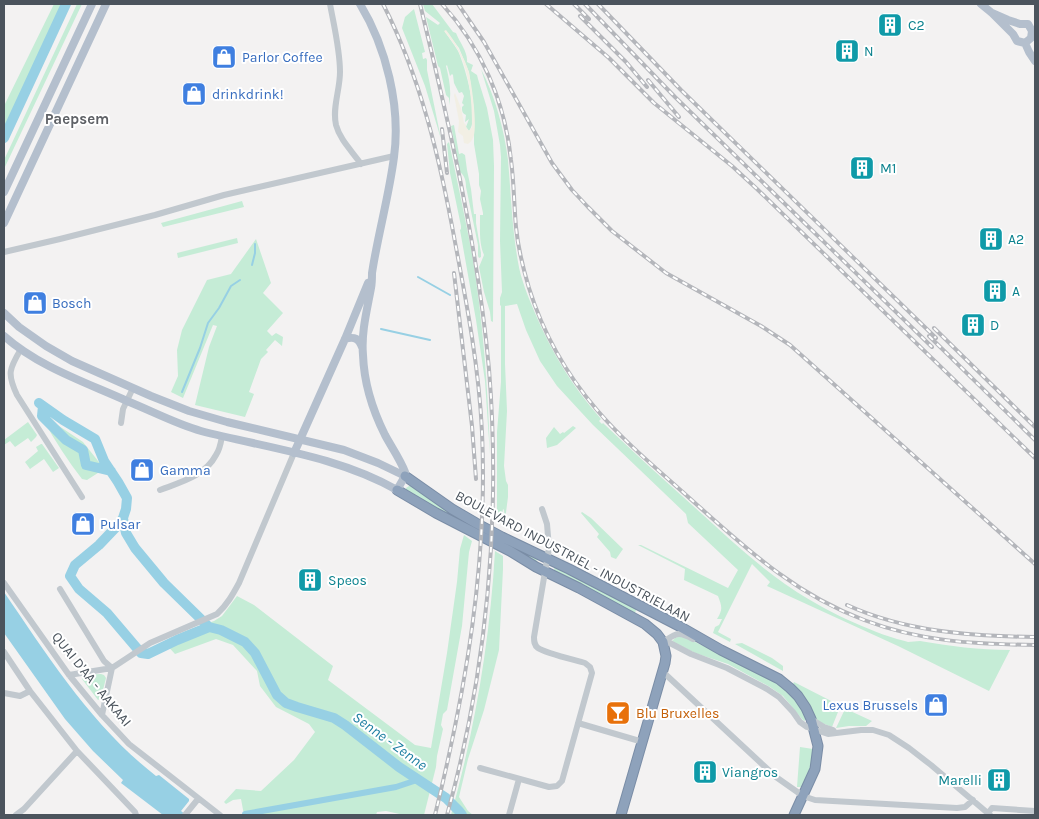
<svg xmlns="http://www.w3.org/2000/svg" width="1039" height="819" font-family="Karla,sans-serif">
<rect width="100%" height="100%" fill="#f3f2f2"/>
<path fill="#c5ecd6" d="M 54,4 L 63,4 L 4,129 L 4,106 Z
M 77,4 L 82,4 L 4,169 L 4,160 Z
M 423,4 L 432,4 L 453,32 L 456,33 C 460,43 468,52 467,62 L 473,65 L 471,71 L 477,75 L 478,79 L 487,108 L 493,140 L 494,166 L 493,322 L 491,321 L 490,312 L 484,292 L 479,267 L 484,255 C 479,244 480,229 480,217 L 480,215 L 483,215 L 483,213 L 480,199 L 481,191 L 479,185 L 479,174 L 474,144 L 474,110 L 469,72 L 459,48 L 446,31 L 445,32 C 449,38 454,44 458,51 C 465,66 480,118 469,131 L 466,127 L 469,119 L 465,122 L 466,115 C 462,113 462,111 462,107 L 464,105 L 462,103 L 464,96 L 462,92 L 459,93 L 454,83 L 453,75 L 452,74 L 450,76 L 447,65 L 446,66 C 449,78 452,92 449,105 L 449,98 L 446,95 L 440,68 L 438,66 L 426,17 L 438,25 L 440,23 L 425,11 Z
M 414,9 L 425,52 L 422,53 L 423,59 L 426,58 L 427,60 L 427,70 L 441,139 L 425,86 L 402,28 L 405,17 Z
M 481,69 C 495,96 504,129 508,160 C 511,194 512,228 518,262 C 521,280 528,296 535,313 C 552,353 572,386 601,419 L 599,421 L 602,424 L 603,423 C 632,451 662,478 692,505 C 722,532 752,561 785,584 C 816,606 861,628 897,639 C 901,640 905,641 908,642 C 912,642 916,641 920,641 C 949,646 980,650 1010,650 L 989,691 L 898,646 L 767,586 L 770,582 L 752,564 L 718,632 L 731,639 L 730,642 L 713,633 L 715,627 L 719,625 L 722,619 L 717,619 C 723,609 722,607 718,596 L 684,580 L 685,569 L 638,545 L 641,545 L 728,588 L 738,570 L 688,523 L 686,514 L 593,425 L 557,386 L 540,361 L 526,330 L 517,304 L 505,306 L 505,364 L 507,411 L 504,466 L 506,481 L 508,485 L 508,497 L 505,520 L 504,510 L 503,509 L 501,521 L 496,522 L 497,509 L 497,432 L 501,382 L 501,306 L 500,305 L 500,298 L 502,292 L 500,241 L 501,157 L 500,145 L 494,111 Z
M 454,125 L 459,154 L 462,153 L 465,155 L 467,170 L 471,189 L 474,214 L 476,214 L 476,223 L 481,253 L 481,257 L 479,258 L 478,256 L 478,245 L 466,187 C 466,181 465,176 460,172 L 451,126 Z
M 449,142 C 457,180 465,217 472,254 C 483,320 488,388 490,455 L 485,381 L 476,320 L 460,230 L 461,229 L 461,226 L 450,173 L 447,144 Z
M 242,201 L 244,207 L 163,227 L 161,223 Z
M 237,238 L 238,243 L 178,258 L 177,253 Z
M 256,239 L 271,283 L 263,293 L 283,313 L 267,331 L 272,336 L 276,333 L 283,337 L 282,346 L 275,340 L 266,350 L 268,352 L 261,359 L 249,392 L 254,394 L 245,417 L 195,405 L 209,347 L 217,326 L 213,325 L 183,398 L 171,392 L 178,376 L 177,350 L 182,330 L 207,280 L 231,274 Z
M 47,418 L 83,442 L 102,466 L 101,471 L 87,480 L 82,479 C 68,461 55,441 44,421 Z
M 28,422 L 37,435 L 36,437 L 31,442 L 28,438 L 15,447 L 10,441 L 4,445 L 4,440 Z
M 573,426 L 576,428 L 557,445 L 547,448 L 546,438 L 554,427 L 560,434 L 563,432 L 564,433 Z
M 41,444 L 42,444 L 59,468 L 53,472 L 44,459 L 30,469 L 25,462 L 38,451 L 36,447 Z
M 409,486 L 411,486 L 439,505 L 538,559 L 538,560 L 533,562 L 446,516 L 406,491 L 406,488 Z
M 582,512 L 591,518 L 623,549 L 616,559 L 611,557 L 610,552 L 597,537 L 599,534 L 581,513 Z
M 464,535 L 472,541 L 469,552 L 462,626 L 447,710 L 443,714 L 441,725 L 443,729 L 437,756 L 436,767 L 424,815 L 404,815 L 386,811 L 377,812 L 376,815 L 244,815 L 241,799 L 233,800 L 226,804 L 224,802 L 236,789 L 261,791 L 294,760 L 315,732 L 309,724 L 276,707 L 260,686 L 257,671 L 233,645 L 216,639 L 175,654 L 164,642 L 186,631 L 214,621 L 222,616 L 237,596 L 254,605 L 333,666 L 328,680 L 415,745 L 431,748 L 447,653 L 457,582 L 460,549 Z
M 495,551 L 503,556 L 503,569 L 499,650 L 484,710 L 468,759 L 459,797 L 468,811 L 473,815 L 451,815 C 475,729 490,640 495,551 Z
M 555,567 L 635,607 L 636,610 L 635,613 L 632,614 L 555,573 L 554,569 Z
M 681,636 L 685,637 L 781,684 L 799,703 L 807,719 L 804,721 L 802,719 L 783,696 L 770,687 L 728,664 L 695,653 L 672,641 L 675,638 Z
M 742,643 L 772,658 L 783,666 L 783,671 L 735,644 Z
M 101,674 L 104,675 L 106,678 L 101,698 L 98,700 L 82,679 L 83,677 L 86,675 Z
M 794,682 L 839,705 L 840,707 L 832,727 L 817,721 L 793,684 Z
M 845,709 L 846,709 L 872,721 L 866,726 L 849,726 L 836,728 Z
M 800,747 L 813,749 C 812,762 810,776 802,787 L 797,787 Z"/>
<path fill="#f2efe4" d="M 446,30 C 454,40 465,58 469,73 C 472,86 477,123 474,135 C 473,139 471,142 468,144 L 464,143 L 463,136 L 458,132 L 459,121 L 454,95 L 455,93 L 461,108 L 464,123 L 466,125 L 466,127 L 469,131 L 472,127 C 472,101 470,74 458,50 C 454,44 449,37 444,31 Z"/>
<path fill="#97d0e4" d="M 4,592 C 49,658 92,726 156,776 L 159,775 L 189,799 L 189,801 L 181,811 L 186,815 L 163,815 L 121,783 L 123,780 L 93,751 L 65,719 L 4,633 Z"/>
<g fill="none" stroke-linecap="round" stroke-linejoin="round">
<path stroke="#97d0e4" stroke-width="2" d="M 252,265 L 255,253 L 255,244
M 418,277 L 450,295
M 381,329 L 430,340
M 182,392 L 200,348 L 208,323 L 219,308 L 231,286 L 240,280"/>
<path stroke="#97d0e4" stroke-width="6" d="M 245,814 L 396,787 L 417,780"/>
<path stroke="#97d0e4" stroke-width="10" d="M 4,138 L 66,4
M 39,403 L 63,420 L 95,439 L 104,461 L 118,482 L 127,498 L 126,509 L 123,518 L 124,524 L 126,533 L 135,548 L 164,583 L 209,627 L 221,630 L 245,642 L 255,653 L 277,695 L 286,703 L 297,707 L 334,718 L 345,725 L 399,767 L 446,798 L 459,811 L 462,815
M 43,406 L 42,416 L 66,440 L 83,450 L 86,465 L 111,471
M 123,518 L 119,524 L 99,545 L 75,565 L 70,576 L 79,589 L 107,613 L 141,653 L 148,654 L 177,640 L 209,627"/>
<defs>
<path id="highway" d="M 405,476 L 452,509 L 476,523 L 502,537 L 569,569 L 679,626 L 721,650 L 779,679 L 790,688 L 798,696 L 806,708 L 811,719 L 818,746 L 815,769 L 794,815
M 397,490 L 436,513 L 510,551 L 536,567 L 579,588 L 645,624 L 657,634 L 663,642 L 666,656 L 665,663 L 621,815"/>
</defs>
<use href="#highway" stroke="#7a8da6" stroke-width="11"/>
<path stroke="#c1c8ce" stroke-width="6" d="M 330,4 C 334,26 340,50 340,72 C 340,90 332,108 336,125 C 340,140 352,151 361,164
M 4,252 L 60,239 L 155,215 L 224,195 L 394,156
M 21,349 C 9,369 7,374 17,395 L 82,497
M 121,423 L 123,409 L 133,388
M 160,490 C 181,482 205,476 216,455 C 220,449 221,442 222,436
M 4,583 L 69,675 L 102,715 L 129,744 L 220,815
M 60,589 L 104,661 L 112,668
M 663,642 L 670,643 L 691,654 L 727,668 L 767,689 L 779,697 L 793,712 L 800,722 L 807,727 L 828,734 L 861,730 L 873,730 L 889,735 L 909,748 L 931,765 L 990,815
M 663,642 C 677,633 678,631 693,639
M 4,652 L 30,691 L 77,751 L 135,812 L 136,815
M 663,672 L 776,777 L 803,796 L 815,800 L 957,808 L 965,807 L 973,800
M 69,675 L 112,668 L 150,643 L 217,614 C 227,605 233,594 239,583 L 294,453
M 4,693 L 20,696 L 30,691
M 102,715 L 112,668
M 811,719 L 824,727 L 833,730 L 835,733
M 578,723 L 643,742
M 480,768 L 549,787 L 557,786 L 562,781 L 592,673 L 590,667 L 585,663 C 575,660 545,653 538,648 C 534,645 534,641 534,637 L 549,548 L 547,524 L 542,509
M 988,813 L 992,808 L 1035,811
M 16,815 L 24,809 L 77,751
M 185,815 L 198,799
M 509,815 L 519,779"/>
<path stroke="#b4bfcd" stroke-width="8" d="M 981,4 L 992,13 L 1013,34 L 1017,41 L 1025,43 L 1031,38 L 1032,31 L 1028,24 L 1020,24 L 1008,20 L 992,13
M 1025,43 L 1029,52 L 1035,61
M 4,192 L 92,4
M 4,223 L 106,4
M 4,313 L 19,327 L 46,346 L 72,361 L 151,396 L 189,411 L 227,422 L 344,450 L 378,463 L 405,476
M 4,336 C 39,367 85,382 127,401 C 152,411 176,424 201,431 C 267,448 337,456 397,490 L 405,476 L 405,472 C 400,459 392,448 385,435 C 373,411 364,383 363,355 C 361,333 367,310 371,288 C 372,283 372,278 372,273 C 378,234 389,196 394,157 C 401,106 386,47 360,4
M 345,339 C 355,336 359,339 362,347
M 294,453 L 345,339 L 368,283"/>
<use href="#highway" stroke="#8ea2bb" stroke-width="9"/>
<defs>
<path id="rail" d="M 383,4 C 421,78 440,160 455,242 C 467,305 479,368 482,432 C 488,562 466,689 435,815
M 420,4 C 449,124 478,246 489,369 C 501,518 487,671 447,815
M 442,4 C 481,47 505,101 511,160 C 514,182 514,205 516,227 C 518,248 523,268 529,288 C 543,333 567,375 597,410 C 626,444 662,473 695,503 C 749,551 795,594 864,620 C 922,642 974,644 1035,645
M 458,4 L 484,42 L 552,163 L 572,190 L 588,207 L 612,231 L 666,273 L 761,326 L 790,345 L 1035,564
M 546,4 L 609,58 L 654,103 L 732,166 L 757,189 L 1035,458
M 574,4 L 589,19
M 585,4 L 675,97 L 932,347
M 598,4 L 681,90 L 936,338
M 580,16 L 626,62 L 647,87
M 648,80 L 679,117
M 442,129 L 447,173
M 454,273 L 472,426 L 476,479
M 934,328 L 1035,427
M 929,336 L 1035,440
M 847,605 C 906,632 971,636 1035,637"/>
</defs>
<use href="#rail" stroke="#b4b6bb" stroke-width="4"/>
<use href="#rail" stroke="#fff" stroke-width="2" stroke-dasharray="5.5" stroke-linecap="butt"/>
</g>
<defs>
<symbol id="building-square" viewBox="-11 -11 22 22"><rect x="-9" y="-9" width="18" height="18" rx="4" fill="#0f9aa8" stroke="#fff"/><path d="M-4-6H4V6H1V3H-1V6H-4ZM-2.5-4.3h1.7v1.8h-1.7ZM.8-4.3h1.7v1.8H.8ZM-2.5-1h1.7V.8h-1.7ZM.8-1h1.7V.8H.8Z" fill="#fff"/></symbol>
<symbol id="shop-square" viewBox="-11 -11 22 22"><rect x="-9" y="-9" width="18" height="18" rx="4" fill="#3f7fe0" stroke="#fff"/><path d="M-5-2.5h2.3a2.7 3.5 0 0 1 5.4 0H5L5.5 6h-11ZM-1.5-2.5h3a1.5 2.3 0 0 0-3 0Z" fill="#fff"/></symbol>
<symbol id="bar-square" viewBox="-11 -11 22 22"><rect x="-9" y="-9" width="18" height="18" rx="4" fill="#e8710a" stroke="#fff"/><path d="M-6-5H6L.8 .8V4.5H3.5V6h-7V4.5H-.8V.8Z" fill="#fff"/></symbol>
</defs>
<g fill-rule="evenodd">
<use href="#building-square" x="876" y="11" width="28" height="28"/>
<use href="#building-square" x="833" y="37" width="28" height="28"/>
<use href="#shop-square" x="210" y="43" width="28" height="28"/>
<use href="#shop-square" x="180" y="80" width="28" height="28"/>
<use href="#building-square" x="848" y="154" width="28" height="28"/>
<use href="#building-square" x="977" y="225" width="28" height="28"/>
<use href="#building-square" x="981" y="277" width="28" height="28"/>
<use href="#shop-square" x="21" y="289" width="28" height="28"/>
<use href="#building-square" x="959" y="311" width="28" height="28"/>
<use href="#shop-square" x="128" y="456" width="28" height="28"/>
<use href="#shop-square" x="69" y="510" width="28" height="28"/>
<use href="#building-square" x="296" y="566" width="28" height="28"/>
<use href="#shop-square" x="922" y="691" width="28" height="28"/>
<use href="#bar-square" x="604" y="699" width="28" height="28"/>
<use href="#building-square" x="691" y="758" width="28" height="28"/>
<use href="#building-square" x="985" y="766" width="28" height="28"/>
</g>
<g text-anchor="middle" stroke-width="4" stroke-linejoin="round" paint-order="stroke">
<g font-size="14" fill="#0d838f" stroke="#fff" text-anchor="start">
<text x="908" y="30">C2</text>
<text x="864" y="56">N</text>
<text x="880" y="173">M1</text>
<text x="1008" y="244">A2</text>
<text x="1012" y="296">A</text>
<text x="990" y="330">D</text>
<text x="328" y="585">Speos</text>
<text x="722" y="777">Viangros</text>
<text x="982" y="785" text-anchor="end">Marelli</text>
</g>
<g font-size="14" fill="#366cbe" stroke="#fff" text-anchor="start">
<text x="242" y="62">Parlor Coffee</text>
<text x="212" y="99">drinkdrink!</text>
<text x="52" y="308">Bosch</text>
<text x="160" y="475">Gamma</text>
<text x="100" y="529">Pulsar</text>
<text x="918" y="710" text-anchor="end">Lexus Brussels</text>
</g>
<g font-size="14" fill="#4b545d" stroke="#fff">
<text transform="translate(573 556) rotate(28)" y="5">BOULEVARD INDUSTRIEL - INDUSTRIELAAN</text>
<text transform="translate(92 679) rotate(51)" y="5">QUAI D'AA - AAKAAI</text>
</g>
<g font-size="14" fill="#c56008" stroke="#fff" text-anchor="start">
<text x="636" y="718">Blu Bruxelles</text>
</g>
<g font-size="15" font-weight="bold" fill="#5e6166" stroke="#fff">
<text x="77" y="124">Paepsem</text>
</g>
<g font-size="15" font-style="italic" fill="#1b7da0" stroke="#fff">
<text transform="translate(390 741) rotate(36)" y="5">Senne - Zenne</text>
</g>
</g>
<rect width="1039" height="819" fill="none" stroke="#4b545d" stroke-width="10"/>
</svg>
